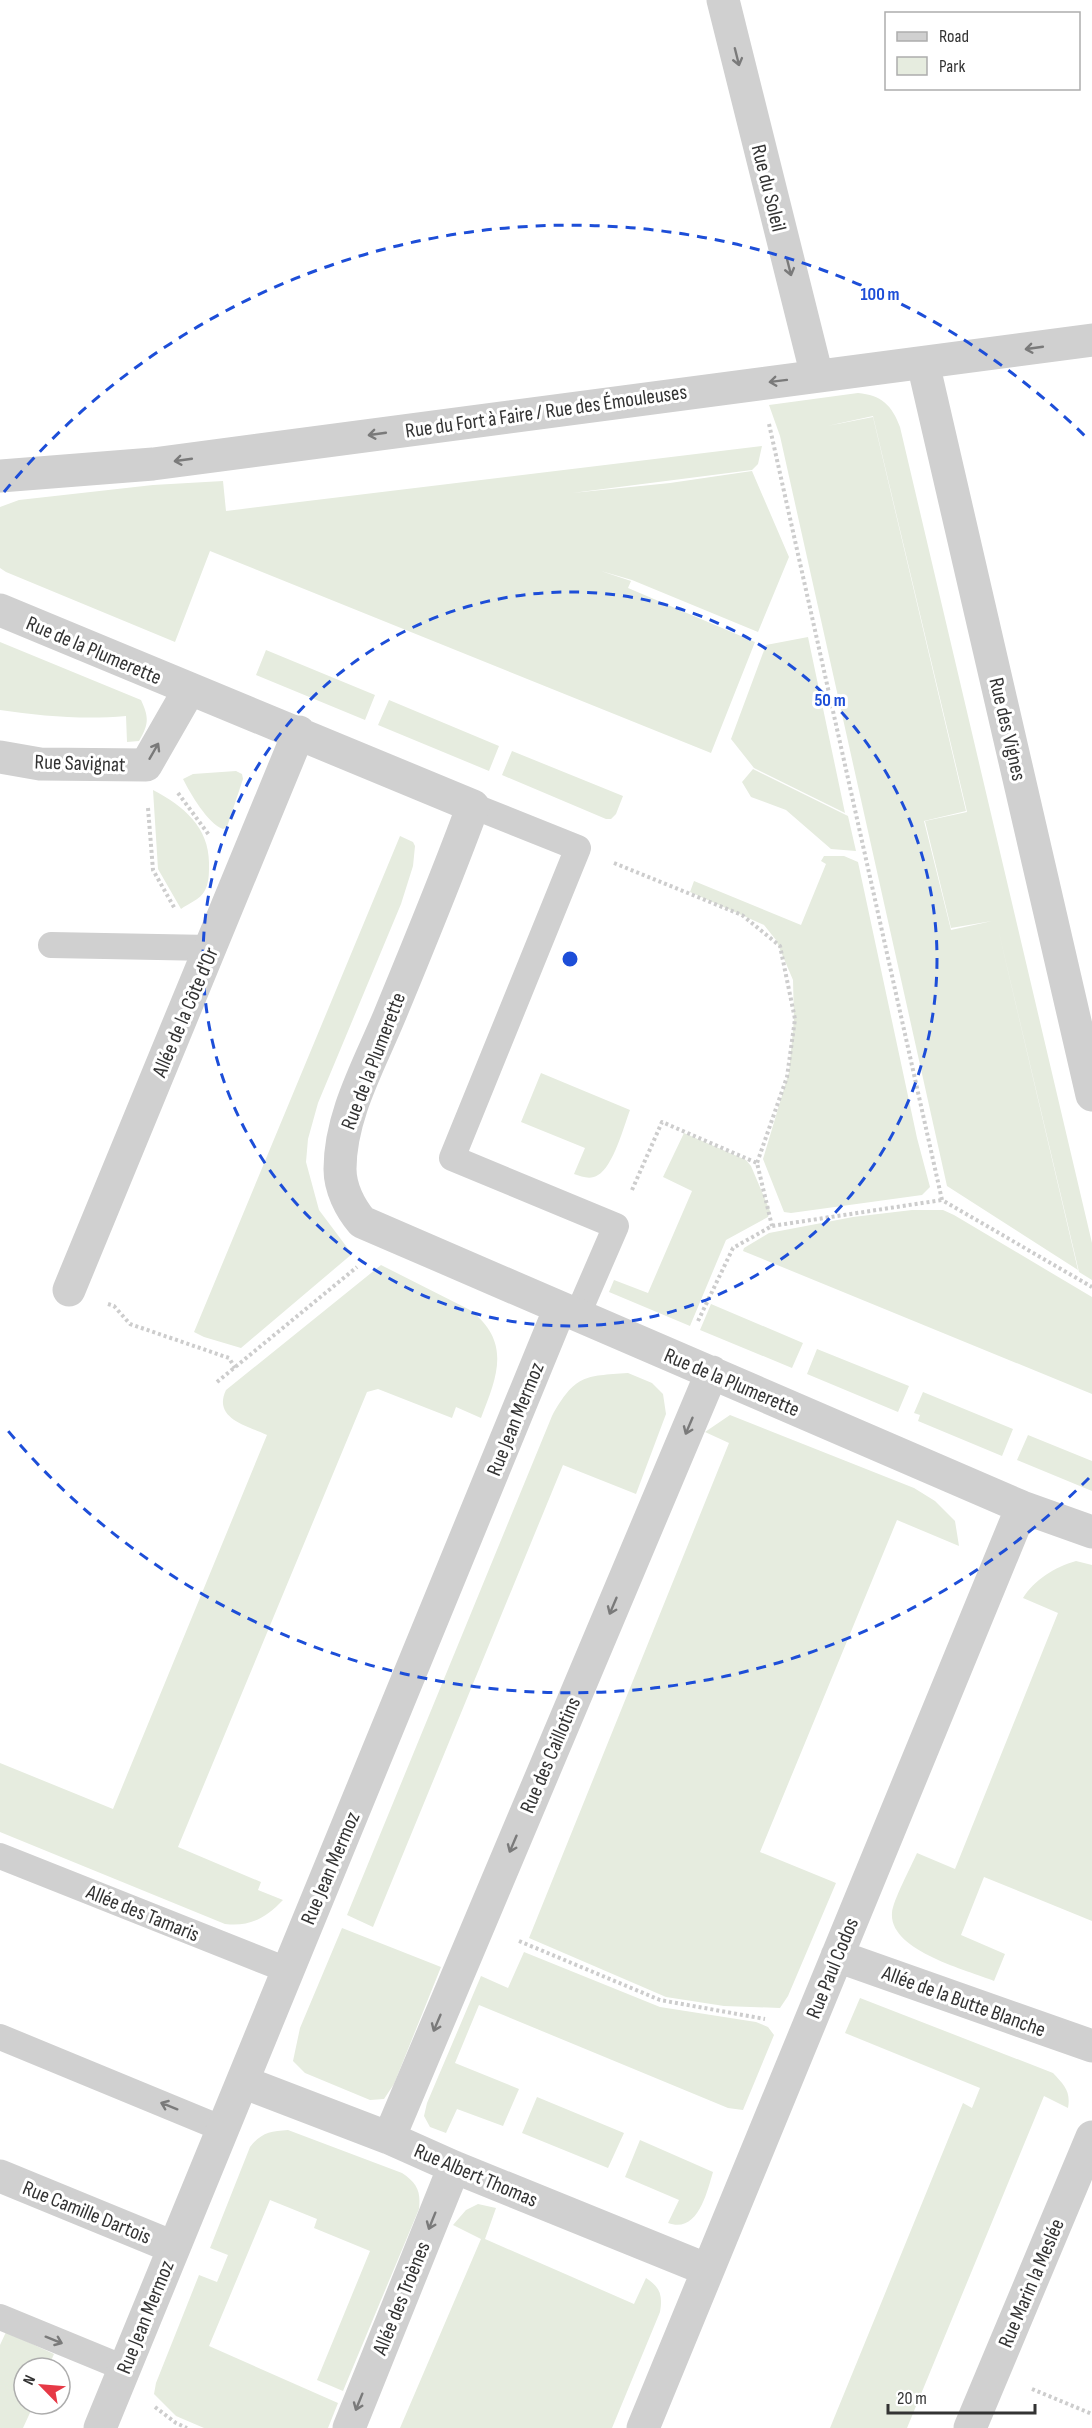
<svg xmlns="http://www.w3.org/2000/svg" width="1092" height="2428" font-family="'Sofia Sans Condensed',sans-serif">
<rect width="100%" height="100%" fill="#fff"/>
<path fill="#e6ecdf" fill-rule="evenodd" d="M 858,393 C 881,395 892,405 900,427 L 1092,1243 L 1092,1280 L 1079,1272 L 996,920 L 1078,1270 L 947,1186 L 780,436 L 769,405 ZM 873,416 L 967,812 L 925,821 L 951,928 L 992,921 L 951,930 L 924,821 L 966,811 L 873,417 L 827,426 Z
M 762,446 L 758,464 L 752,470 L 572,493 L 670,483 L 752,471 L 789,557 L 758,632 L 632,580 L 601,571 L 631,581 L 628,588 L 755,642 L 711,753 L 210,551 L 175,642 L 6,572 L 0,568 L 0,507 L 19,500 L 153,485 L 223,481 L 226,511 Z
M 808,637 L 845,813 L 754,768 L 731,739 L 766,645 Z
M 0,642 L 141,700 C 149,717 149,724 139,741 L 127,742 L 126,716 C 84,720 41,716 0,710 Z
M 266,650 L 375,695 L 365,720 L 256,675 Z
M 389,700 L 499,746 L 489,771 L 378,725 Z
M 512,751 L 623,796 L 616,814 L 611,819 L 606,819 L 502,775 Z
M 753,769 L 848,816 L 856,851 L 831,849 L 786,810 L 751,797 L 742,782 Z
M 236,771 L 242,774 L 243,779 L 227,827 L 223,829 C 208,824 190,793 183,779 L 193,774 Z
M 153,790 C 184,806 210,828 209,865 C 209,874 209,884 204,892 C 200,899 188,904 181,909 L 158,869 Z
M 400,836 L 413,842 L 415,846 L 413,866 L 401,904 L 318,1103 L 308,1139 L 306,1162 L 319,1210 L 352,1254 L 241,1348 L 204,1337 L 194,1332 Z
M 824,856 L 844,856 L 858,862 L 917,1138 L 930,1187 L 922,1195 L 791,1213 L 784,1212 L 763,1159 L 789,1072 L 794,1019 L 793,980 L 776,940 L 764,925 L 690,892 L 694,881 L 801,925 L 826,864 L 821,861 Z
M 541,1073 L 630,1110 C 624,1126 613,1167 598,1175 C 591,1180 582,1177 574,1174 L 585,1148 L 521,1122 Z
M 684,1133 L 746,1160 L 751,1166 L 770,1211 L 768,1217 L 726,1240 L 690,1326 L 609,1292 L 614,1280 L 648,1293 L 692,1191 L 663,1177 Z
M 912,1210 L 943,1210 L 954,1215 L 1092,1297 L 1092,1394 L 743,1251 L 744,1248 L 769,1233 L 853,1217 Z
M 381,1265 L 470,1310 C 512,1342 497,1377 481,1418 L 456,1407 L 452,1418 L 378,1389 L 367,1392 L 178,1847 L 261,1882 L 258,1890 L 283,1900 C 266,1918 250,1927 225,1924 L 0,1832 L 0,1763 L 113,1809 L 267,1435 C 249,1426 212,1419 226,1390 Z
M 711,1304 L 803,1343 L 792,1368 L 700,1330 Z
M 817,1349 L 909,1386 L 898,1412 L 807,1374 Z
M 628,1373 L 652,1383 L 663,1394 L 666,1414 L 636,1494 L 563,1465 L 373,1927 L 347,1915 L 552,1416 C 575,1375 584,1376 628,1373 Z
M 923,1392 L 1013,1429 L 1002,1456 L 918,1421 L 920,1415 L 914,1413 Z
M 730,1415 L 914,1488 L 935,1501 L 955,1521 L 959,1546 L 897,1520 L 760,1852 L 836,1883 L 788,1996 L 780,2008 L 724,2006 L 666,1997 L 529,1938 L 729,1443 L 705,1432 Z
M 1028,1435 L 1092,1461 L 1092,1491 L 1017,1460 Z
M 1076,1561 L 1092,1565 L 1092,1921 L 984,1877 L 961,1935 L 1005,1954 L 994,1981 C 967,1970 889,1951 892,1913 C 893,1900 911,1867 917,1853 L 955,1869 L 1058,1613 L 1023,1598 C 1034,1580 1055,1567 1076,1561 Z
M 342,1928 L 441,1967 L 394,2084 L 384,2099 L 370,2100 L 305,2073 L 293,2061 L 300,2028 Z
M 524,1952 L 660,2007 L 756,2022 L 768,2027 L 774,2035 L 743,2110 L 728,2108 L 479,2005 L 455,2063 L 519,2089 L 503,2126 L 457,2109 L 446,2133 L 430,2127 L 424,2116 L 427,2103 L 481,1976 L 508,1988 Z
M 860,1998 L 1053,2073 C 1064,2085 1071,2091 1068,2108 L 1044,2096 L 907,2428 L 830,2428 L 963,2103 L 972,2108 L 980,2088 L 845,2033 Z
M 537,2097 L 624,2133 L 608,2168 L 522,2133 Z
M 288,2130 L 402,2173 C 417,2183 421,2191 419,2209 L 343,2391 L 317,2380 L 370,2251 L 314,2228 L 317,2219 L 270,2200 L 209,2346 L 338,2403 L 328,2428 L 204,2428 L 176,2416 L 154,2394 L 156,2383 L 199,2275 L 217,2282 L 228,2255 L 210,2248 L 250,2147 C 261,2133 270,2131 288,2130 Z
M 640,2140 L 713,2172 C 707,2192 698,2234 668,2223 L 679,2200 L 625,2177 Z
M 478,2204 L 496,2208 L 485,2239 L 634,2304 L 646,2278 C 660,2287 663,2295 660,2312 L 612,2428 L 400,2428 L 481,2239 L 453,2225 L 466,2210 Z
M 6,2332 L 54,2354 L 48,2368 L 24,2368 L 24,2404 L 34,2404 L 23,2428 L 0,2428 L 0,2345 Z"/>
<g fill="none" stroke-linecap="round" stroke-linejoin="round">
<path stroke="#cdcdcd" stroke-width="4" stroke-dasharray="3 3" stroke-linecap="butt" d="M 769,424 L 942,1200 L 1092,1287
M 178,793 L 209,835
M 148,808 L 153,870 L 175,909
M 614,863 L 742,915 L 780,946 L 795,1019 L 787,1077 L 757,1163
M 632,1190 L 662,1122 L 757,1163 L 772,1226
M 108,1304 L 114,1306 L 130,1324 L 229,1358 L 235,1368
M 698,1321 L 733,1248 L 772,1226 L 942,1200
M 217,1382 L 357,1267
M 519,1941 L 660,2000 L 765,2019
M 1032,2389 L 1092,2414
M 155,2407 L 176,2423 L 187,2428"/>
<path stroke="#d0d0d0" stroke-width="26" d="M 473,806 L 578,848 L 452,1158 L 616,1226 L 577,1316
M 51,945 L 211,948
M 0,1856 L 287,1970
M 0,2037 L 223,2129
M 0,2317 L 124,2368"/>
<path stroke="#d0d0d0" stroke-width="33" d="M 723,0 L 817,376
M 923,363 L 1092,1095
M 0,476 L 153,464 L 1092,340
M 0,610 L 473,806 C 447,877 418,947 389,1017 C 369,1065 340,1116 340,1169 C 340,1188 350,1208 362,1222 L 1022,1507 L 1092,1532
M 0,757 L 40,764 L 146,765 L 189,690
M 69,1290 L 299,732
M 837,1956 L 1092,2046
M 243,2082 L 389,2138 L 454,2167 L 708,2270
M 389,2138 L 712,1372
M 0,2176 L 173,2247
M 100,2428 L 560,1308
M 349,2428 L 454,2167
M 643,2428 L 1022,1507
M 970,2428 L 1092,2137"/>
</g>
<defs><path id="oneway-shaft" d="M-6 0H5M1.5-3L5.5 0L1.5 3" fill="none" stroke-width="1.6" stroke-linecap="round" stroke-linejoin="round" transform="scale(1.5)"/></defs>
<g stroke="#7a7a7a">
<use href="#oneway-shaft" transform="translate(737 57) rotate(76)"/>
<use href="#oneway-shaft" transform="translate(789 267) rotate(76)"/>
<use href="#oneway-shaft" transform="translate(1034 348) rotate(172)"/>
<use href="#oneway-shaft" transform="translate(778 381) rotate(173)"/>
<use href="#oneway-shaft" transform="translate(377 434) rotate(172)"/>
<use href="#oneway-shaft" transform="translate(183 460) rotate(172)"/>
<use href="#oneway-shaft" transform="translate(154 751) rotate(-60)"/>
<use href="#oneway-shaft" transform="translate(689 1426) rotate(113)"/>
<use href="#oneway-shaft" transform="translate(613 1606) rotate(113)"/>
<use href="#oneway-shaft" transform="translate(513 1844) rotate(113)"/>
<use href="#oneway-shaft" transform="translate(437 2023) rotate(113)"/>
<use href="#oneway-shaft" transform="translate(169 2106) rotate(-158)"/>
<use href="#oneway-shaft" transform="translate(432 2221) rotate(112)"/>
<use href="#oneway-shaft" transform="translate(54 2340) rotate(22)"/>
<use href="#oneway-shaft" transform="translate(359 2402) rotate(112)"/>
</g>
<g fill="none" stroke="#1d4ed8" stroke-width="3" stroke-dasharray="10 8">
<circle cx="570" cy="959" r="367"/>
<path d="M1089 1478A734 734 0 0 1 4 1426M4 492A734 734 0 0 1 1089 440"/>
</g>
<g text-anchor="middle" stroke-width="6" stroke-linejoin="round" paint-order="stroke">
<g font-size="21" fill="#333" stroke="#fff">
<text transform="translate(769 188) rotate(76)" y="7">Rue du Soleil</text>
<text transform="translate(546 411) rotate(-8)" y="7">Rue du Fort à Faire / Rue des Émouleuses</text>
<text transform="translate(94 650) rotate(23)" y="7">Rue de la Plumerette</text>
<text transform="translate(1008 729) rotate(77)" y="7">Rue des Vignes</text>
<text transform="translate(80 763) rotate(2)" y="7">Rue Savignat</text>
<text transform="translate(185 1012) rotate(-67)" y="7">Allée de la Côte d'Or</text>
<text transform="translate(373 1061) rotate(-69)" y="7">Rue de la Plumerette</text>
<text transform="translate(732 1382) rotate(23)" y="7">Rue de la Plumerette</text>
<text transform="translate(515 1419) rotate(-68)" y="7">Rue Jean Mermoz</text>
<text transform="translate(550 1755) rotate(-67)" y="7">Rue des Caillotins</text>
<text transform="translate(330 1868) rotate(-67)" y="7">Rue Jean Mermoz</text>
<text transform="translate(143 1913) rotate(22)" y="7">Allée des Tamaris</text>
<text transform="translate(832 1968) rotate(-68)" y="7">Rue Paul Codos</text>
<text transform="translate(964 2001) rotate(20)" y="7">Allée de la Butte Blanche</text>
<text transform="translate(476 2175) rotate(23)" y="7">Rue Albert Thomas</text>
<text transform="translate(87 2212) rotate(22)" y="7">Rue Camille Dartois</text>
<text transform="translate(1031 2283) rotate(-67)" y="7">Rue Marin la Meslée</text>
<text transform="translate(401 2298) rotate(-68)" y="7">Allée des Troènes</text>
<text transform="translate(145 2317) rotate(-68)" y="7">Rue Jean Mermoz</text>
</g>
</g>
<circle cx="570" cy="959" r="9" fill="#1d4ed8" stroke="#fff" stroke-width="3"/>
<g font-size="18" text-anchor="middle" font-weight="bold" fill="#1d4ed8" stroke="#fff" stroke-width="6" stroke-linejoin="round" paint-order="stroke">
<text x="880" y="300">100 m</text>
<text x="830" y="706">50 m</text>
</g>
<rect x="885" y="12" width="195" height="78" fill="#ffffff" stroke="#adadad" stroke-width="1.5"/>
<rect x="897" y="32" width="30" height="9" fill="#d0d0d0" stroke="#adadad" stroke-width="1.5"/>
<text x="939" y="42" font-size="18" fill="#333333">Road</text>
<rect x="897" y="57" width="30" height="18" fill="#e6ecdf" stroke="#adadad" stroke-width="1.5"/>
<text x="939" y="72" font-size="18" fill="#333333">Park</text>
<g transform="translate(42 2386) rotate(295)"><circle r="28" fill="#ffffff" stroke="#adadad" stroke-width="1.5"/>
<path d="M0-4.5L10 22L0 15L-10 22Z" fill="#e63946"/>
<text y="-9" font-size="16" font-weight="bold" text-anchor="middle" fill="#333333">N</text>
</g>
<path d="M888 2404v9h147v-9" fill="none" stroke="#333333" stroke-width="3"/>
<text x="897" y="2404" font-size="18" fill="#333333" stroke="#ffffff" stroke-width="4.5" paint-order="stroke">20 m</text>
</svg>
